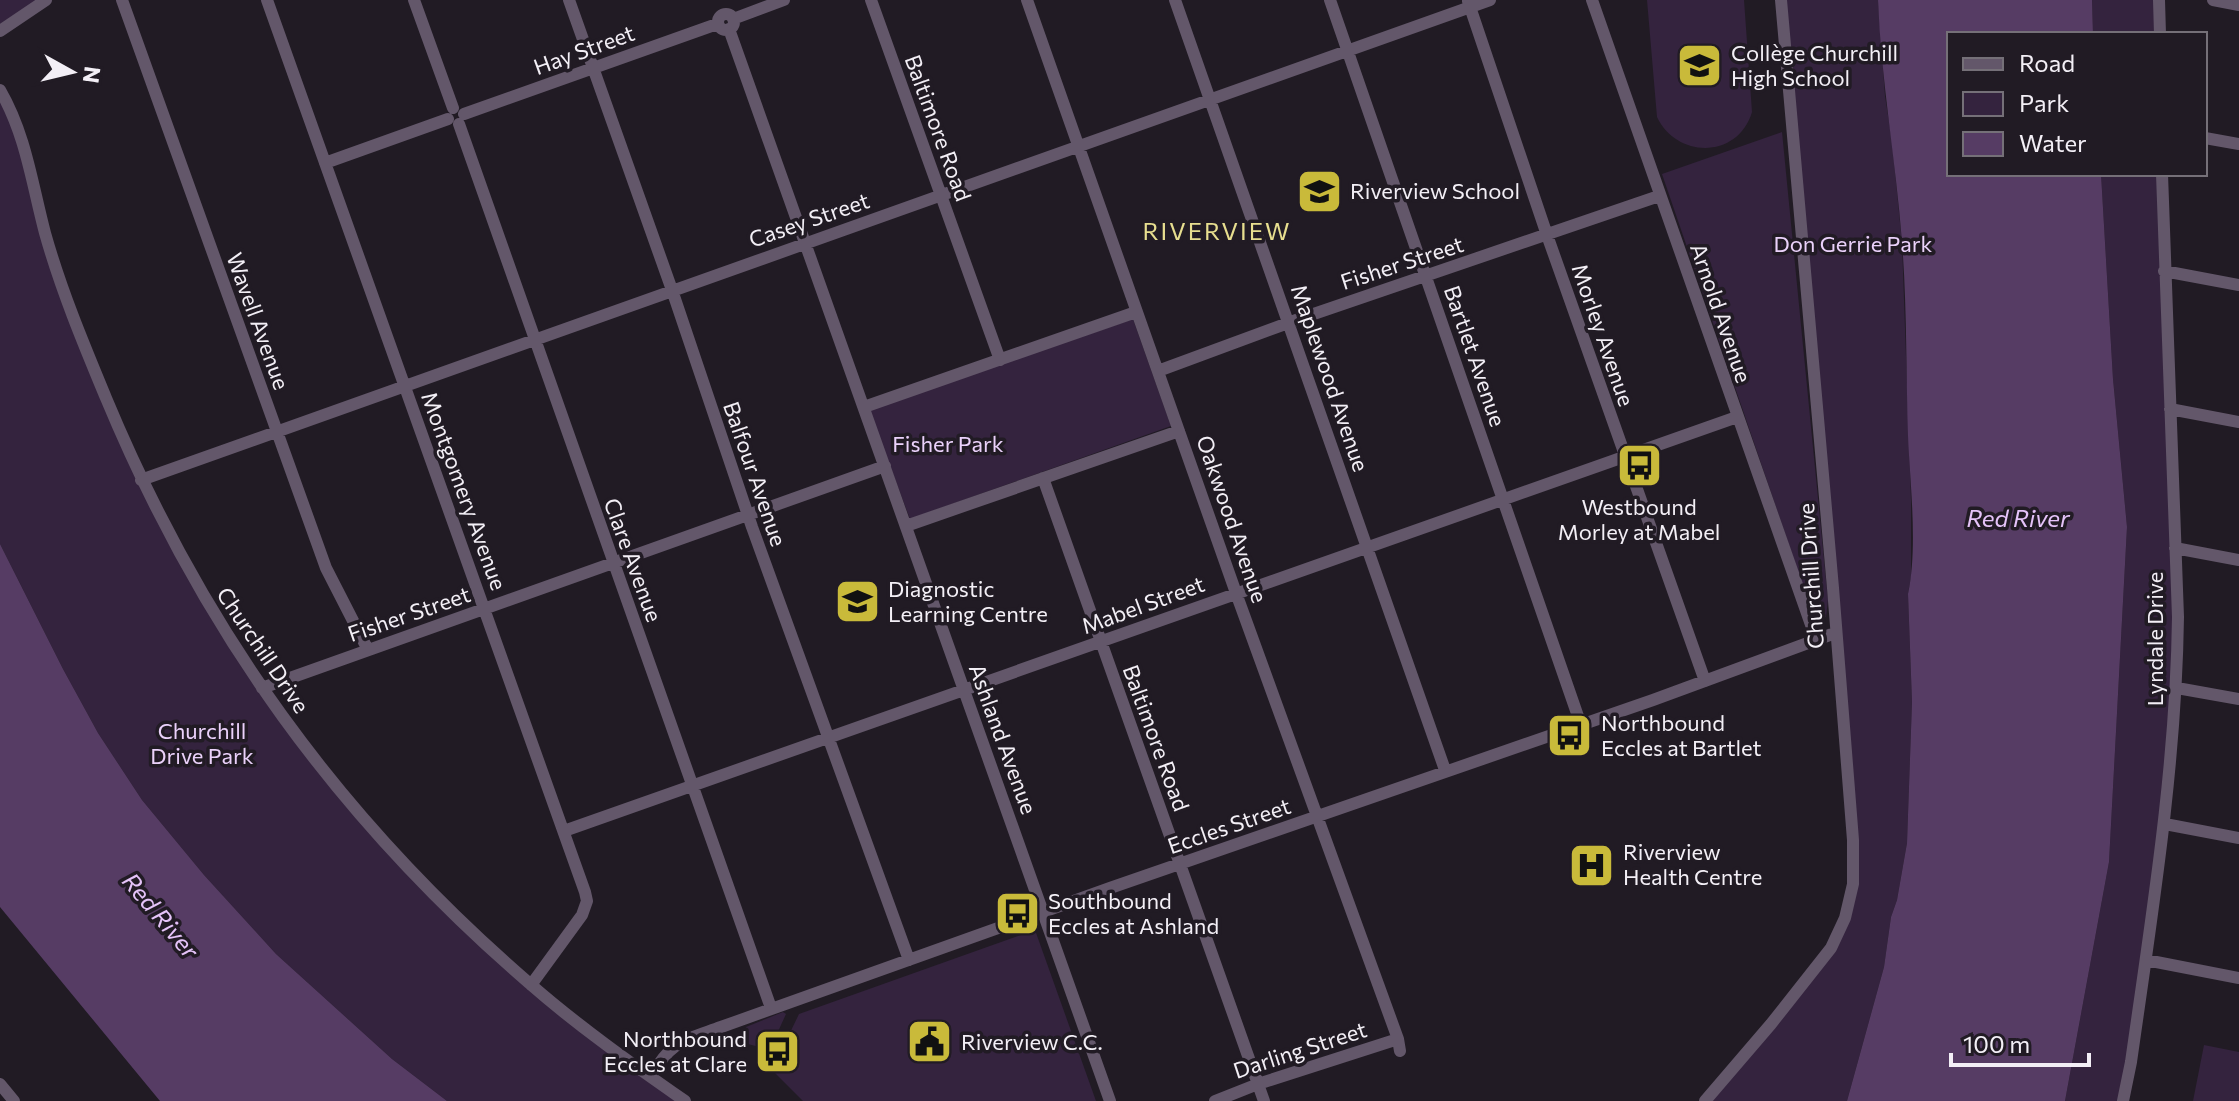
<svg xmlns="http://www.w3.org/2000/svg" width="2239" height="1101" font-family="Commissioner,sans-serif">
<rect width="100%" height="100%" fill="#211b24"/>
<path fill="#34233e" d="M 0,0 L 38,0 L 0,24 Z
M 1647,0 L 1744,0 L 1752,112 C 1738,159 1677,159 1657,117 Z
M 1781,0 L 1878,0 L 1885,96 L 1892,141 L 1902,243 L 1911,499 L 1911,577 L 1908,594 L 1912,702 L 1907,843 L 1897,900 L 1891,917 L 1884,967 L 1847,1101 L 1705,1101 L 1831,948 L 1853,884 Z
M 2092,0 L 2157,0 L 2158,34 L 2093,34 Z
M 0,90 L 63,287 L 181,558 L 331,782 L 484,943 L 685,1101 L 447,1101 L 392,1059 L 276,954 L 204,875 L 142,800 L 98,733 L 63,669 L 0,544 Z
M 1782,132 L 1828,600 L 1826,617 L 1815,621 L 1662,174 Z
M 2101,174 L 2162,174 L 2177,688 L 2165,824 L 2120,1101 L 2065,1101 L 2109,862 L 2127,527 L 2113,379 Z
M 1133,319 L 1171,426 L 910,519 L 869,410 Z
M 1035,930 L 1096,1101 L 803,1101 L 772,1070 L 799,1014 Z
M 783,1012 L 786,1014 L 776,1036 L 763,1048 L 748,1044 L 743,1035 L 746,1027 Z
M 2204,1045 L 2239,1052 L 2239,1101 L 2193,1101 Z"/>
<path fill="#563c64" d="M 1878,0 L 2092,0 L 2093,34 L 1949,34 L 1949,174 L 2101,174 L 2113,379 L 2127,527 L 2109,862 L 2065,1101 L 1847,1101 L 1884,967 L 1891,917 L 1897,900 L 1907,843 L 1912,702 L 1908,594 C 1918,547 1910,484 1908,436 C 1906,371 1907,306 1902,242 C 1896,161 1881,81 1878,0 Z
M 0,544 L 63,669 L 98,733 L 142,800 L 204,875 L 276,954 L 392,1059 L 447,1101 L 160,1101 L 0,907 Z"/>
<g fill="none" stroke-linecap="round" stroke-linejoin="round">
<path stroke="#63576a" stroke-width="12" d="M 122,0 L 326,568 L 368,650
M 267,0 L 585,892 L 587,901 L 582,915 L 531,985
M 414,0 L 453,108
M 569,0 L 672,290 L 752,527 L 909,960
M 871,0 L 1000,360
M 1027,0 L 1236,593 L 1398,1039 L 1400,1051
M 1175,0 L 1445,770
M 1330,0 L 1581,725
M 1592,0 L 1816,639
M 2159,0 L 2160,34
M 2213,0 L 2239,5
M 1468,1 L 1547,235 L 1705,681
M718 22a8 8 0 1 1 16 0a8 8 0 1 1-16 0Z
M 733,19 L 784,0
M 729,29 L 1110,1101
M 0,31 L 46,0
M 0,90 C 26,135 32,184 45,233 C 61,290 84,345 106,398 C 203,631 339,819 529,983 C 578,1026 632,1064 685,1101
M 464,114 L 717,24
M 459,124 L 771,1008
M 2205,138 L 2239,144
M 325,163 L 448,119
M 2164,271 L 2239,285
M 1158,371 L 1299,319 L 1659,196
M 864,407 L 1136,312
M 2170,409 L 2239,422
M 1043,478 L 1264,1101
M 141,480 L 1490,0
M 906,526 L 1179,431
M 2175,548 L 2239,560
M 262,688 L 885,466
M 2177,688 L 2239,699
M 2165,824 L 2239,838
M 564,831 L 1737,417
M 2146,960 L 2239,978
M 651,1077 C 670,1041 685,1040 721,1027 L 1110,888 L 1653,700 L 1835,633
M 0,1084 L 14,1101
M 1215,1101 L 1258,1084 L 1398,1039
M 1705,1101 L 1771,1024 L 1831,948 L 1845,918 L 1853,884 L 1853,840 L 1833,588 L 1781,0
M 2123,1101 L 2131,1062 C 2152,914 2176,767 2178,617 L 2162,174"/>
</g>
<defs>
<symbol id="school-square" viewBox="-11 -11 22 22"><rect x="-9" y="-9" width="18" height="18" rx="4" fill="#c9ba3a" stroke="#211b24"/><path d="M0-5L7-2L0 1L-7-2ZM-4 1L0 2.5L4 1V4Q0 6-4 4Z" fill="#111"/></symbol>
<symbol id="bus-square" viewBox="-11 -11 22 22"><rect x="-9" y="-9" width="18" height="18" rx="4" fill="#c9ba3a" stroke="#211b24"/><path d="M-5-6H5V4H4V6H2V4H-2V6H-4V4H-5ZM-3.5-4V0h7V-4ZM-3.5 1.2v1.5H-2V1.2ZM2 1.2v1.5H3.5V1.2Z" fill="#111"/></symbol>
<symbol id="hospital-square" viewBox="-11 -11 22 22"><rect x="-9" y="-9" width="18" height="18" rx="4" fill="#c9ba3a" stroke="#211b24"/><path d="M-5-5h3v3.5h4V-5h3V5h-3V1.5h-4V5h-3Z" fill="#111"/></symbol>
<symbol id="civic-square" viewBox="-11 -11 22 22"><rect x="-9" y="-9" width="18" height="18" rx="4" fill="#c9ba3a" stroke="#211b24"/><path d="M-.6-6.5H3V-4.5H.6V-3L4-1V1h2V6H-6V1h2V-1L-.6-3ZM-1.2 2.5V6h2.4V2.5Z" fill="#111"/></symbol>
</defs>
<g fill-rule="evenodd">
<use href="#school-square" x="1674" y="40" width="51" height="51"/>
<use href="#school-square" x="1294" y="166" width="51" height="51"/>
<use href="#bus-square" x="1614" y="440" width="51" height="51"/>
<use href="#school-square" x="832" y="576" width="51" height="51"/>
<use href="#bus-square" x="1544" y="710" width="51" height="51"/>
<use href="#hospital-square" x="1566" y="840" width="51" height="51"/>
<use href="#bus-square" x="992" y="888" width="51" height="51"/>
<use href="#civic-square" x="904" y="1016" width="51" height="51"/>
<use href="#bus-square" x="752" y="1026" width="51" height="51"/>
</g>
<g text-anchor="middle" stroke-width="7" stroke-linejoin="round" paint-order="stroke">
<g font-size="22" fill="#f3eff6" stroke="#211b24">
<text transform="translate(584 50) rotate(-20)" y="8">Hay Street</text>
<text transform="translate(938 128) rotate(70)" y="8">Baltimore Road</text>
<text transform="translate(809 220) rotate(-19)" y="8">Casey Street</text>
<text transform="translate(1402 263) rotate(-18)" y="8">Fisher Street</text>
<text transform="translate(1721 313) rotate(71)" y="8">Arnold Avenue</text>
<text transform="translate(258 321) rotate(70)" y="8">Wavell Avenue</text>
<text transform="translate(1603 335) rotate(71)" y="8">Morley Avenue</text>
<text transform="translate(1475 356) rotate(71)" y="8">Bartlet Avenue</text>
<text transform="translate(1330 378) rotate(71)" y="8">Maplewood Avenue</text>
<text transform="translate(755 474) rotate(71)" y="8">Balfour Avenue</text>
<text transform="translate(464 491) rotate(70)" y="8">Montgomery Avenue</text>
<text transform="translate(1232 519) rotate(71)" y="8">Oakwood Avenue</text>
<text transform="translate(633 560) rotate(70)" y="8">Clare Avenue</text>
<text transform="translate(1811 576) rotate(-94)" y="8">Churchill Drive</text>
<text transform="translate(1143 605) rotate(-20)" y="8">Mabel Street</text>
<text transform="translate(409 614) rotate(-19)" y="8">Fisher Street</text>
<text transform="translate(2155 639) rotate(-90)" y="8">Lyndale Drive</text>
<text transform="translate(263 650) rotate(56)" y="8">Churchill Drive</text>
<text transform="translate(1156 738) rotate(70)" y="8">Baltimore Road</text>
<text transform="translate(1003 739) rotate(70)" y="8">Ashland Avenue</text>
<text transform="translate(1229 826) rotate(-19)" y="8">Eccles Street</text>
<text transform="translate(1300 1050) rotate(-18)" y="8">Darling Street</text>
</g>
<g font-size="22" fill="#f3eff6" stroke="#211b24" text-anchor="start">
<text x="1731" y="61">Collège Churchill<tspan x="1731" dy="25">High School</tspan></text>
<text x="1350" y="199">Riverview School</text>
<text x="1639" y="515" text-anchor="middle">Westbound<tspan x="1639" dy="25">Morley at Mabel</tspan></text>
<text x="888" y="597">Diagnostic<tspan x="888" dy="25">Learning Centre</tspan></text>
<text x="1601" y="731">Northbound<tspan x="1601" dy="25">Eccles at Bartlet</tspan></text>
<text x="1623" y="860">Riverview<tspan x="1623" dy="25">Health Centre</tspan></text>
<text x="1048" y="909">Southbound<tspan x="1048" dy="25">Eccles at Ashland</tspan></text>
<text x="747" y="1047" text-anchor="end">Northbound<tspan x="747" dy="25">Eccles at Clare</tspan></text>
<text x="961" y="1050">Riverview C.C.</text>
</g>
<g font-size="22" fill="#ead1fa" stroke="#211b24">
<text x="1853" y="252">Don Gerrie Park</text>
<text x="948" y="452">Fisher Park</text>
<text x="202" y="739">Churchill<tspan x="202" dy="25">Drive Park</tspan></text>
</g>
<g font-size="24" letter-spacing="2" fill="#e7de8f" stroke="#211b24">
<text x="1217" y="240">RIVERVIEW</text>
</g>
<g font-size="24" font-style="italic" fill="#e5c3f9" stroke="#211b24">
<text x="2018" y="527">Red River</text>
<text transform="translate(160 916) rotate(50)" y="8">Red River</text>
</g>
</g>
<rect x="1947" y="32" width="260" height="144" fill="#211b24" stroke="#757078" stroke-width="2"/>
<rect x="1963" y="58" width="40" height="12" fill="#63576a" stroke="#757078" stroke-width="2"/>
<text x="2019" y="72" font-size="24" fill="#f3eff6">Road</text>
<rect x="1963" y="92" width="40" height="24" fill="#34233e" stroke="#757078" stroke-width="2"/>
<text x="2019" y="112" font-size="24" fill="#f3eff6">Park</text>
<rect x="1963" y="132" width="40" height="24" fill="#563c64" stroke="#757078" stroke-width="2"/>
<text x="2019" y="152" font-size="24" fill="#f3eff6">Water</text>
<g transform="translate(72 72) rotate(98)" stroke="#211b24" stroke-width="6" paint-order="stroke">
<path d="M0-6L14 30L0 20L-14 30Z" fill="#f3eff6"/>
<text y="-12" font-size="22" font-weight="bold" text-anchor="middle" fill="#f3eff6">N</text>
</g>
<path d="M1951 1053v12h138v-12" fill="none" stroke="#f3eff6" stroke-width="4"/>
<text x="1963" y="1053" font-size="24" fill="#f3eff6" stroke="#211b24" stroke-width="6" paint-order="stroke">100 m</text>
</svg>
